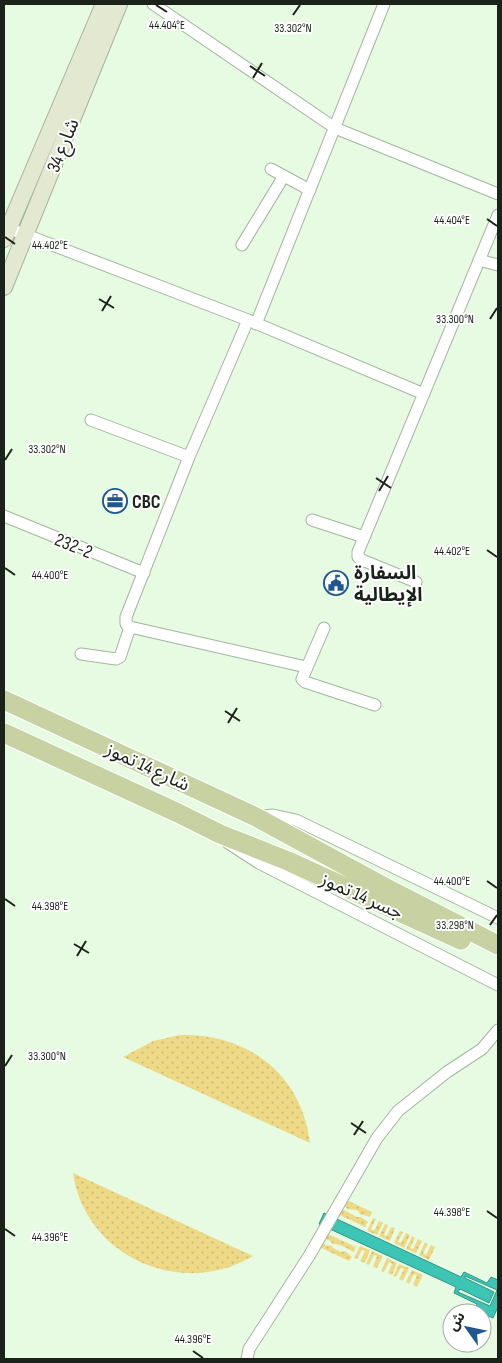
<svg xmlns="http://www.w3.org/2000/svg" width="502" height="1363" font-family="'Sofia Sans Condensed','Noto Sans Arabic',sans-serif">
<defs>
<pattern id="grass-dots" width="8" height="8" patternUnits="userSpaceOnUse" patternTransform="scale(1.25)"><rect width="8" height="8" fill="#eeda86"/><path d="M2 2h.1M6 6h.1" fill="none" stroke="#ccbb73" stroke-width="1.8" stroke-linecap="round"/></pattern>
</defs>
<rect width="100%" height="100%" fill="#e7fbe3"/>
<path fill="url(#grass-dots)" d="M 180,1035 C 248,1033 302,1075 310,1143 L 123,1057 L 153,1041 Z
M 73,1173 L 253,1256 C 182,1299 85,1257 73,1173 Z
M 336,1195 L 372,1212 L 370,1217 L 364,1215 L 361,1215 L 357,1210 L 347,1209 L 344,1204 L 334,1202 Z
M 333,1204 L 357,1217 L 361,1217 L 368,1222 L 365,1227 L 329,1210 L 331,1205 Z
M 373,1218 L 376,1219 L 371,1229 L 374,1231 L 379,1221 L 383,1223 L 377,1235 L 367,1231 Z
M 385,1224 L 388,1225 L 384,1235 L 387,1236 L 391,1227 L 395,1228 L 390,1241 L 379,1236 Z
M 319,1230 L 356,1247 L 354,1252 C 348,1249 339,1243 333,1244 L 330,1241 L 322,1237 Z
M 400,1231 L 403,1232 L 398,1242 L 401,1243 L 406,1233 L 410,1235 L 404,1248 L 394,1243 Z
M 412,1236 L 415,1238 L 410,1248 L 413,1249 L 418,1239 L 422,1241 L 416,1253 L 406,1249 Z
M 320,1242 L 328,1246 L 331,1245 L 333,1248 L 341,1252 L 345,1251 L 352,1257 L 349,1261 L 313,1244 Z
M 425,1242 L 428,1244 L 423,1253 L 426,1255 L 431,1245 L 435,1247 L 429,1260 L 419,1255 Z
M 360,1246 L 370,1250 L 365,1263 L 360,1261 L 365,1251 L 362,1250 L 357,1259 L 354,1258 Z
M 372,1251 L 383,1256 L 377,1268 L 373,1267 L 377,1256 L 374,1255 L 369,1265 L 366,1264 Z
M 387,1258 L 397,1263 L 392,1275 L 388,1273 L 392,1264 L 389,1262 L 384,1272 L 381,1271 Z
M 399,1264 L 409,1268 L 403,1281 L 399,1279 L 404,1269 L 401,1268 L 396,1277 L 393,1276 Z
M 412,1270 L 423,1275 L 417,1287 L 413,1285 L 417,1275 L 414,1274 L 409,1284 L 406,1282 Z"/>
<path fill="#3cc4b5" stroke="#329386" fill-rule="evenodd" d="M 324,1213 L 461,1277 L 464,1272 L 487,1283 L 491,1277 L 498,1280 L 498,1307 L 493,1318 L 475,1310 L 477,1304 L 454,1293 L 456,1287 L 319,1224 ZM 465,1276 L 497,1290 L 490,1306 L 458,1292 L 460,1289 L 489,1303 L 494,1292 L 465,1278 Z"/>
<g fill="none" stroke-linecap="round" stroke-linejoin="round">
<defs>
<path id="minor" d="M 153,4 L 335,128 L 498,194
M 271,169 L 310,190
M 8,228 L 248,320 L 424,394
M 242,245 L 284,176
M 479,260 L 498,265
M 248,320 L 189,457 L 126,617 L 126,624 L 130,627 L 306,667
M 256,324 L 384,4
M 91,420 L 189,457
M 4,516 L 144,573
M 312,520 L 364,537
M 416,582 L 362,560 L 358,557 L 358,552 L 498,215
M 324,628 L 302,679 L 305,682 L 375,705
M 81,654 L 116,659 L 120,657 L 130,627
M 256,817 L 273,815 L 296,820 L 498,918
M 228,843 L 259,863 L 498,985
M 247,1359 L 249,1349 L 309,1256 L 377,1138 L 398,1111 L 447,1072 L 482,1049 L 498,1030"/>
<path id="secondary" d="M 4,239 L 104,4
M 4,287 L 119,4"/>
<path id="primary" d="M 4,700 L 256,817 L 392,891 L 498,945
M 4,733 L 178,813 L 220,834 L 288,861 L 461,940"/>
</defs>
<use href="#minor" stroke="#a2b59e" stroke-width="13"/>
<use href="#secondary" stroke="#a2b59e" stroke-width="18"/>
<use href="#primary" stroke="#fff" stroke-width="21"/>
<use href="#minor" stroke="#fff" stroke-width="11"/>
<use href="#secondary" stroke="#e3e8d0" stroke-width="16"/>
<use href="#primary" stroke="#c7d1a2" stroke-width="19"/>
</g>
<path fill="none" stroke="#1b221a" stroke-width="2" d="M 156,5 L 167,12M 293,15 L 300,5M 250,66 L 265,76M 253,78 L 262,63M 487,219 L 497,226M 5,237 L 15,244M 99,299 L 114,308M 102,311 L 111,296M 490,319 L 497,308M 5,460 L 12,449M 376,478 L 391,488M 379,491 L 388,476M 487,550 L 497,557M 5,568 L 15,575M 225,711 L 240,721M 228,723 L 237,708M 487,881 L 497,888M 5,899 L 15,906M 490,925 L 497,915M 74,944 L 89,953M 77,956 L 86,941M 5,1066 L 12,1055M 351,1123 L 366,1133M 354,1135 L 363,1121M 487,1211 L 497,1218M 5,1229 L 15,1236M 193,1351 L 203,1358"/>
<defs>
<symbol id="office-ring" viewBox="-11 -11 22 22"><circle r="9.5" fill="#fff" stroke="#1e588f" stroke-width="1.5"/><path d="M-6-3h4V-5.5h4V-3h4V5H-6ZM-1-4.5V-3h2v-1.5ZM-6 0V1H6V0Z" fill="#1e588f"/></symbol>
<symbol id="civic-ring" viewBox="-11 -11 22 22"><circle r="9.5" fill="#fff" stroke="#1e588f" stroke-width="1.5"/><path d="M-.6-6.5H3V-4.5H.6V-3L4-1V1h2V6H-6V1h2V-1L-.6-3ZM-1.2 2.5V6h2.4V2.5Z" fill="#1e588f"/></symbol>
</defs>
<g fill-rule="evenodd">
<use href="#office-ring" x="101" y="487" width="28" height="28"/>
<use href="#civic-ring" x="322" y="569" width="28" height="28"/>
</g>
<g text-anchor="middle" stroke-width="4" stroke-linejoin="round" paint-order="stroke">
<g font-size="19" fill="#1b221a" stroke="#fff">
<text transform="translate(62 145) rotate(-68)" y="7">شارع 34</text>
<text transform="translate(74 545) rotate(22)" y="7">232-2</text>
<text transform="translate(148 766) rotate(25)" y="7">شارع 14 تموز</text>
<text transform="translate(362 895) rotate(24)" y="7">جسر 14 تموز</text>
</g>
<g font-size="19" font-weight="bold" fill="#1b221a" stroke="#fff" text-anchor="start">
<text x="132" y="508">CBC</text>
<text x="354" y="579">السفارة<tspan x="354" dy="22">الإيطالية</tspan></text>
</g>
</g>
<g font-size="12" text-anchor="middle" fill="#1b221a" stroke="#fff" stroke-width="4" stroke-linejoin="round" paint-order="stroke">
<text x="167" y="29">44.404°E</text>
<text x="293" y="32">33.302°N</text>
<text x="452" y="224">44.404°E</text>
<text x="50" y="249">44.402°E</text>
<text x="455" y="323">33.300°N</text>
<text x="47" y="453">33.302°N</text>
<text x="452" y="555">44.402°E</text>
<text x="50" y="579">44.400°E</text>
<text x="452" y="885">44.400°E</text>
<text x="50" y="910">44.398°E</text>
<text x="455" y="929">33.298°N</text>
<text x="47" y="1060">33.300°N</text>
<text x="452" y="1216">44.398°E</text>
<text x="50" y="1241">44.396°E</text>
<text x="193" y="1343">44.396°E</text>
</g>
<rect width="502" height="1363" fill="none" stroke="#1b221a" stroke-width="10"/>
<g transform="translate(467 1328) rotate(303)"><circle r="24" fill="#ffffff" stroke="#a4a7a3"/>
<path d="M0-4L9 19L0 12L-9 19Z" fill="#1e588f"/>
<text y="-8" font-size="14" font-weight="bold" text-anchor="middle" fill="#1b221a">ش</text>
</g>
</svg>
